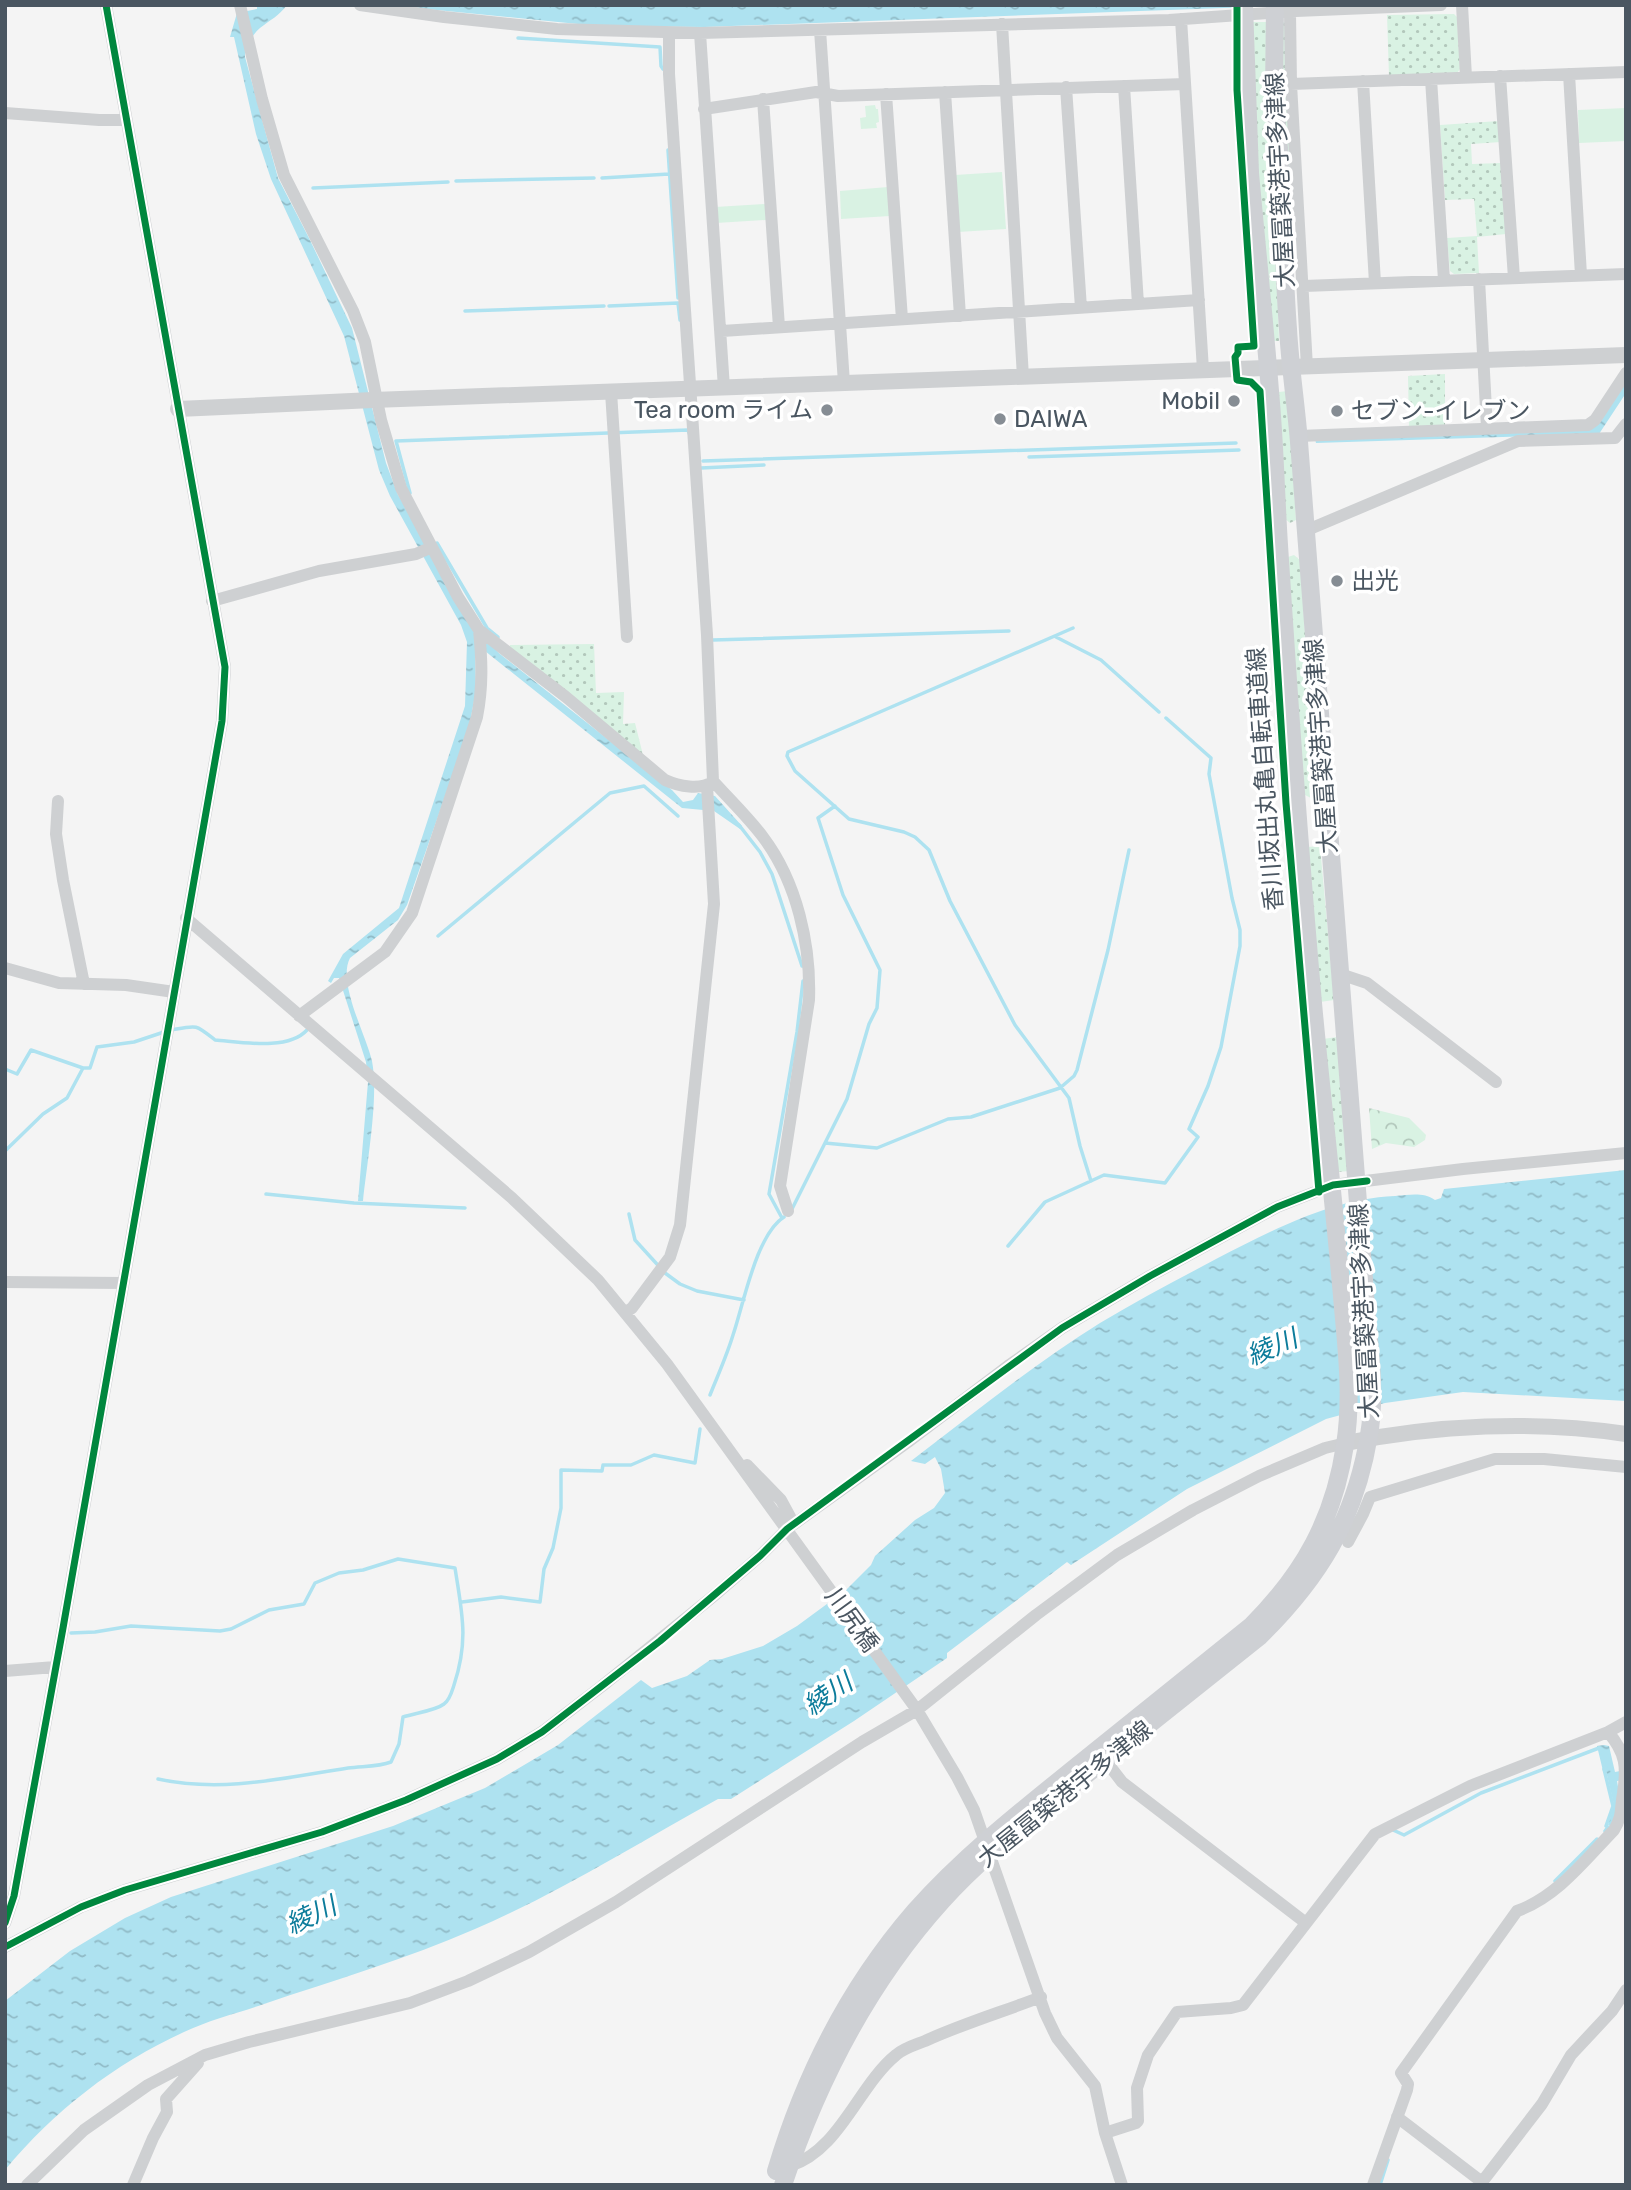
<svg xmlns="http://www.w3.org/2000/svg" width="1631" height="2190" font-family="Rubik,'Noto Sans JP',sans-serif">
<defs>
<pattern id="grass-dots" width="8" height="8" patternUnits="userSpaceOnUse" patternTransform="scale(1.75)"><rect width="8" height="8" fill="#d9f2e3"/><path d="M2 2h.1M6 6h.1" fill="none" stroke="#b2c7bb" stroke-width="1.8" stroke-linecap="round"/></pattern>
<pattern id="forest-crowns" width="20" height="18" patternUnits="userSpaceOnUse" patternTransform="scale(1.75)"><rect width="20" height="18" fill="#d9f2e3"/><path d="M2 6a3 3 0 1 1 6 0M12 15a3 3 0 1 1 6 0" fill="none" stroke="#b2c7bb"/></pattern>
<pattern id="water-ripples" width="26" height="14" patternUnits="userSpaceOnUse" patternTransform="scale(1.75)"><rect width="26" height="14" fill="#aee2f0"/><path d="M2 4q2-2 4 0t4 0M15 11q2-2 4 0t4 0" fill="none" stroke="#90bac6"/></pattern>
</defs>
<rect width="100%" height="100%" fill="#f4f4f4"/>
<path fill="url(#grass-dots)" d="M 1454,14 L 1457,17 L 1460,69 L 1457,73 L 1389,76 L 1387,15 Z
M 1233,22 L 1285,22 L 1292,171 L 1274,174 L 1279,341 L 1273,341 L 1257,174 L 1239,176 Z
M 1499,121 L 1501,142 L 1471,144 L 1472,164 L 1501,163 L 1506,234 L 1477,237 L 1479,273 L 1454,274 L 1450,271 L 1447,238 L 1477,236 L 1474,199 L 1445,200 L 1440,125 Z
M 1445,374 L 1445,426 L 1409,428 L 1408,376 Z
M 1288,391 L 1296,520 L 1290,523 L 1284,518 L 1279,400 L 1279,392 Z
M 1294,555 L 1300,560 L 1316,793 L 1311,798 L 1303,794 L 1288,557 Z
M 594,644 L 596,693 L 624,692 L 623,724 L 635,723 L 643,755 L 509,648 L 510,645 Z
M 1320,846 L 1334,1000 L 1320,1002 L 1308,847 Z
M 1337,1037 L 1350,1171 L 1336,1172 L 1323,1039 Z"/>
<path fill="url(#forest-crowns)" d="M 1369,1108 L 1409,1118 L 1426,1135 L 1425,1140 L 1414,1147 L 1386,1143 L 1372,1149 Z"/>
<path fill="#d9f2e3" d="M 875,105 L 876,109 L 878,109 L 879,122 L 876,123 L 877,128 L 861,129 L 860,118 L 866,117 L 865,106 Z
M 1626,108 L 1626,141 L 1579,143 L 1578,110 Z
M 1002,172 L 1006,229 L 958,232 L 955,175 Z
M 888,187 L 890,216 L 841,219 L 840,191 Z
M 765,204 L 766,220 L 716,223 L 715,207 Z"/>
<path fill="url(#water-ripples)" d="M 260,5 L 287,5 C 279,16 270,20 260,28 C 254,33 251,40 245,45 L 245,57 L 278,178 L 309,238 L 352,328 L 386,463 L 398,495 L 491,645 L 500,654 L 672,790 L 683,802 L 693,800 L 698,793 L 715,796 L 742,826 L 740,829 L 714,811 L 682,808 L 475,643 L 476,690 L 469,728 L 407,905 L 398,920 L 350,958 C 337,982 366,1035 372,1061 C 379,1097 367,1162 363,1201 L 358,1201 L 368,1082 L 366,1062 L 339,978 L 334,978 L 331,983 L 328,981 L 343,954 L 399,908 L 465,706 L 467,642 L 461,625 L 390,496 L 379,470 L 344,336 L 271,179 L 256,134 L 234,37 L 230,37 L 237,13 L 257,9 L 257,6 Z
M 386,5 L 1303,5 L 705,27 L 598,26 Z
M 1626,383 L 1626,393 L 1599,434 L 1316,443 L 1315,439 L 1588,430 Z
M 1626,1170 L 1626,1401 L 1463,1392 L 1385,1403 L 1326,1419 L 1187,1489 L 1071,1565 L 1067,1562 L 947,1653 L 947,1658 L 854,1721 L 731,1799 L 718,1799 C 638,1843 559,1893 475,1929 C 407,1959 334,1980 264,2004 C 238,2013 209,2020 184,2032 C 114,2064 54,2111 5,2170 L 5,2001 L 70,1951 L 125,1918 L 171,1897 L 393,1826 L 485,1788 L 558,1745 L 641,1680 L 652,1688 L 687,1676 L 710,1660 L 722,1659 L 763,1646 L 797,1626 L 846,1590 L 871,1565 L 875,1556 L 915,1520 L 934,1508 L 945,1493 L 941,1469 L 935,1457 L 925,1464 L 911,1461 C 973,1414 1034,1364 1100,1323 C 1138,1300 1177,1280 1216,1259 C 1273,1230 1330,1199 1395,1196 C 1410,1195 1423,1192 1435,1200 L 1441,1198 L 1444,1189 Z
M 1604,1745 L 1609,1746 L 1615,1772 L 1620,1771 L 1626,1780 L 1617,1781 L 1620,1798 L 1612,1827 L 1608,1825 L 1614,1805 L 1606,1771 L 1603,1771 L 1597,1746 Z"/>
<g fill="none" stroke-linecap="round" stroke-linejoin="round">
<path stroke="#aee2f0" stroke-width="3.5" d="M 518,38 L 660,47 L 661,66 L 663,69
M 668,150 L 678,298
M 602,178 L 669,174
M 456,181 L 594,178
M 313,188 L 448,182
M 609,306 L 678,303 L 680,320
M 465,311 L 604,306
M 1029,457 L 1239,450
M 703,461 L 1236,443
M 701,468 L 764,465
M 410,493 L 396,441 L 688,430 L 689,433
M 437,543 L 487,628 L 498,637
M 1073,628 L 788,752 L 787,756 L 795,771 L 849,819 L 904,832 L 915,837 L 929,850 L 950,901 L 1015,1025 L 1069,1098 L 1080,1146 L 1091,1181
M 1056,637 L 1101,660 L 1159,712
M 713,640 L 1009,631
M 739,825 L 760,852 L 772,874 L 802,966
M 438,936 L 610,793 L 644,786 L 678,816
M 171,1030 C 198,1025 195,1024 215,1040 C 241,1042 288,1051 307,1030
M 5,1069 L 17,1074 L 31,1050 L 83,1068
M 825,1143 L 877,1148 L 948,1119 L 971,1117 L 1060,1088 L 1074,1076 L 1077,1070 L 1108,950 L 1129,850
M 5,1151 L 43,1114 L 67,1098 L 83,1068 L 90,1068 L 97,1047 L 134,1042 L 164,1032
M 266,1194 L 354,1203 L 465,1208
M 792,1209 L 847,1099 L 869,1024 L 877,1008 L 880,970 L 843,895 L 818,818 L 835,806
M 629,1214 L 635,1240 L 665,1273 L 680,1284 L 697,1291 L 744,1300
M 782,1218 L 769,1194 L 797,1032 L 803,981
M 1008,1246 L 1045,1202 L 1104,1175 L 1165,1183 L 1198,1137 L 1189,1129 L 1208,1086 L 1221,1047 L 1240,946 L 1240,930 L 1232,898 L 1209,774 L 1211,758 L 1166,718
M 710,1395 C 718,1375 727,1355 733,1335 C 744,1303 756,1235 784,1217
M 462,1602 L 501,1597 L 540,1602 L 544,1569 L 553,1548 L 561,1508 L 561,1470 L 602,1471 L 603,1465 L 631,1465 L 654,1455 L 695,1463 L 700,1429
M 71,1633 L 95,1632 L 131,1626 L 220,1631 L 231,1629 L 269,1610 L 304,1604 L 315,1583 L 339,1573 L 363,1570 L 398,1559 L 455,1568 C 462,1613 469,1640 454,1685 C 452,1691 450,1700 444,1704 C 435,1711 414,1713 403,1717 L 399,1744 L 391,1762 C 378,1767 362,1766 348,1768 C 284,1778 222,1793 158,1779
M 1393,1830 L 1404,1835 L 1481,1793 L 1599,1748
M 1605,1831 L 1608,1827 L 1606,1826 L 1613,1806 L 1604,1769 L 1606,1768
M 1555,1881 L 1597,1839
M 1380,2185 L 1388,2160"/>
<path stroke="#ced0d2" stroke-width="12" d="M 240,5 L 262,99 L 284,175 L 353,311 L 365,342 L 381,420 L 401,488 L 458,597 L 479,630 L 566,697 L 665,780 C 678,786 701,791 713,781
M 360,5 L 444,17 L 557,29 L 700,33 L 1169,20 L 1296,11 L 1441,5
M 1462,5 L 1466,77
M 1290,13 L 1291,84 L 1307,367
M 1181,19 L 1203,370
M 1002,24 L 1023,377
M 820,30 L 844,383
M 669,33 L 669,74 L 707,635 L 713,781 C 730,800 748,817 763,837 C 797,882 811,945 809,1000 L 780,1186 L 788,1211
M 700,33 L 724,388
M 1569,74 L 1581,275
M 1500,76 L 1514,278
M 1431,79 L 1444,280
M 1363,81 L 1375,283
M 1291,84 L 1626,72
M 1124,86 L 1138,304
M 1066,87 L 1081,308
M 945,92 L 960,316
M 886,94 L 902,319
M 763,99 L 779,327
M 704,109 L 816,92 L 838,96 L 1185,84
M 5,113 L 99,120 L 126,120
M 1479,279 L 1487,428
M 1304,286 L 1626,274
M 722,331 L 1199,300
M 611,392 L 627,637
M 1299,436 L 1588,425 L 1595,420 L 1626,373
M 1305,531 L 1518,441 L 1615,438 L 1626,424
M 212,601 L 319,571 L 416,554 L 432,547
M 58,801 L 56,834 L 63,880 L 84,984
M 186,918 L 512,1198 L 598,1280 L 667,1364 L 917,1710 L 957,1777 L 974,1810 L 1045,2013 L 1057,2038 L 1095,2086 L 1105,2133 L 1122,2185
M 5,968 L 59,983 L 126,985 L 174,992
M 1340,974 L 1367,983 L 1496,1082
M 299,1016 L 385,952 L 412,913 L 477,717 C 483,687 482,660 479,630
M 5,1282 L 123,1283
M 626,1312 L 632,1308 L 670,1257 L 680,1225 L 714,904 L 707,786
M 747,1465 L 781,1500 L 794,1524
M 1348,1542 L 1363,1514 L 1370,1497 L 1495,1459 L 1544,1459 L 1626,1467
M 5,1671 L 55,1667
M 1105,1760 L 1122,1782 L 1306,1923
M 5,1923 L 14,1896 L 63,1628 L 222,721 L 225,667 L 106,5
M 5,1947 L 81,1907 L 125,1890 L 322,1832 L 406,1800 L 497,1759 L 542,1732 L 602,1686 L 716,1594 L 760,1556 L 787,1529 L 908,1442 L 1008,1366 L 1062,1328 L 1150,1276 L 1277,1207 L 1333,1185 L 1463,1169 L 1626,1153
M 1397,2117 L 1482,2182 L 1542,2104 L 1571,2055 L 1612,2011 L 1626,1990
M 1105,2133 L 1136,2123 L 1138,2121 L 1137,2088 L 1148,2055 L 1177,2012 L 1231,2008 L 1243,2005 L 1375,1834 L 1470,1786 L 1608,1732 L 1626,1722
M 790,2166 C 840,2150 858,2086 896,2055 C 904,2048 915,2045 925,2041 C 962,2024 1002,2012 1041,1997
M 27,2185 L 84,2130 L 148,2085 L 205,2055 L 249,2042 L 410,2003 L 468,1981 L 529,1952 L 616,1902 L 862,1742 L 917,1710 L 1036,1615 L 1117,1555 L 1193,1510 L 1259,1476 L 1325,1448 L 1346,1443
M 133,2185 L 153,2138 L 167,2112 L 166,2099 L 198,2063
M 1373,2185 L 1407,2090 L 1408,2084 L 1401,2073 L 1517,1911 C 1557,1897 1585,1860 1614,1830 C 1623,1815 1620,1809 1623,1793 C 1627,1767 1626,1753 1608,1732"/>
<path stroke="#ced0d2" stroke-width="16" d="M 178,409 L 373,400 L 1626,355
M 1346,1443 C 1436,1425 1534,1420 1626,1434"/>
<path stroke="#ced0d4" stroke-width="18" d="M 776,2171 C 804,2077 850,1986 915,1911 C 964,1856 1020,1812 1077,1766 C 1135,1719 1193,1673 1251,1626 C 1304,1573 1334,1519 1345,1445 C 1353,1395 1346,1345 1342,1296 C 1334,1202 1323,1108 1314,1014 C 1300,858 1289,701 1279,545 C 1276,498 1275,450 1271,403 C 1265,327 1257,250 1250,173
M 783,2185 C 818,2080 868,1983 942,1901 C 982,1856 1031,1820 1077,1782 C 1138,1734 1198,1685 1259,1637 C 1319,1578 1355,1520 1369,1435 C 1377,1389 1368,1339 1365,1292 C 1359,1207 1352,1122 1345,1036 C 1328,838 1313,640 1299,442 C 1296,404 1290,366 1288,329 C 1284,276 1283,223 1281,170"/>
<path stroke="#ced0d4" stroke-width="18" d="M 1244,5 L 1250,173
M 1275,5 L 1274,94 L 1281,170"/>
<defs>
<path id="cycleway" d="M 1237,5 L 1237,90 L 1254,346 L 1238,347 L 1238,353 L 1235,357 L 1237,380 L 1251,382 L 1260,391 L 1286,803 L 1319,1192
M 5,1923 L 14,1896 L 63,1628 L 222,721 L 225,667 L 106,5
M 5,1947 L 81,1907 L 125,1890 L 322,1832 L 406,1800 L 497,1759 L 542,1732 L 660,1641 L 760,1556 L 787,1529 L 1062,1328 L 1150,1276 L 1277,1207 L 1333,1185 L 1367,1181"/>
</defs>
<use href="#cycleway" stroke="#fff" stroke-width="11"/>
<use href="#cycleway" stroke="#00873e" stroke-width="7"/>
</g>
<g fill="#868d94" stroke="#fff" stroke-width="2.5">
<circle cx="1234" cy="401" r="7"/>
<circle cx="827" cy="410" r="7"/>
<circle cx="1337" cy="411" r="7"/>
<circle cx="1000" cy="419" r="7"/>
<circle cx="1337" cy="581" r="7"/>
</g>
<g text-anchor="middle" stroke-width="7" stroke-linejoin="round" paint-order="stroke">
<g font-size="24" fill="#4a5661" stroke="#fff">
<text transform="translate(1280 180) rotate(-93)" y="8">大屋冨築港宇多津線</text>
<text transform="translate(1321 746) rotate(-94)" y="8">大屋冨築港宇多津線</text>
<text transform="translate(1265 779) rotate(-94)" y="8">香川坂出丸亀自転車道線</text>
<text transform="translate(1364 1311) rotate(-93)" y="8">大屋冨築港宇多津線</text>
<text transform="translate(852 1620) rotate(54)" y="8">川尻橋</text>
<text transform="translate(1065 1794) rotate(-39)" y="8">大屋冨築港宇多津線</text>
</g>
<g font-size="24" fill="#4a5661" stroke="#fff" text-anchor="start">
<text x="1220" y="409" text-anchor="end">Mobil</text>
<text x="813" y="418" text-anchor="end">Tea room ライム</text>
<text x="1351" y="419">セブン-イレブン</text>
<text x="1014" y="427">DAIWA</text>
<text x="1351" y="589">出光</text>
</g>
<g font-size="26" font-style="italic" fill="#0c7c9b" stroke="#fff">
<text transform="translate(1272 1347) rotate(-23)" y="9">綾川</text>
<text transform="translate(828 1694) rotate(-34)" y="9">綾川</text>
<text transform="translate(311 1915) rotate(-25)" y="9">綾川</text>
</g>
</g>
<rect width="1631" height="2190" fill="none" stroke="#4a5661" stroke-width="14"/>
</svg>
